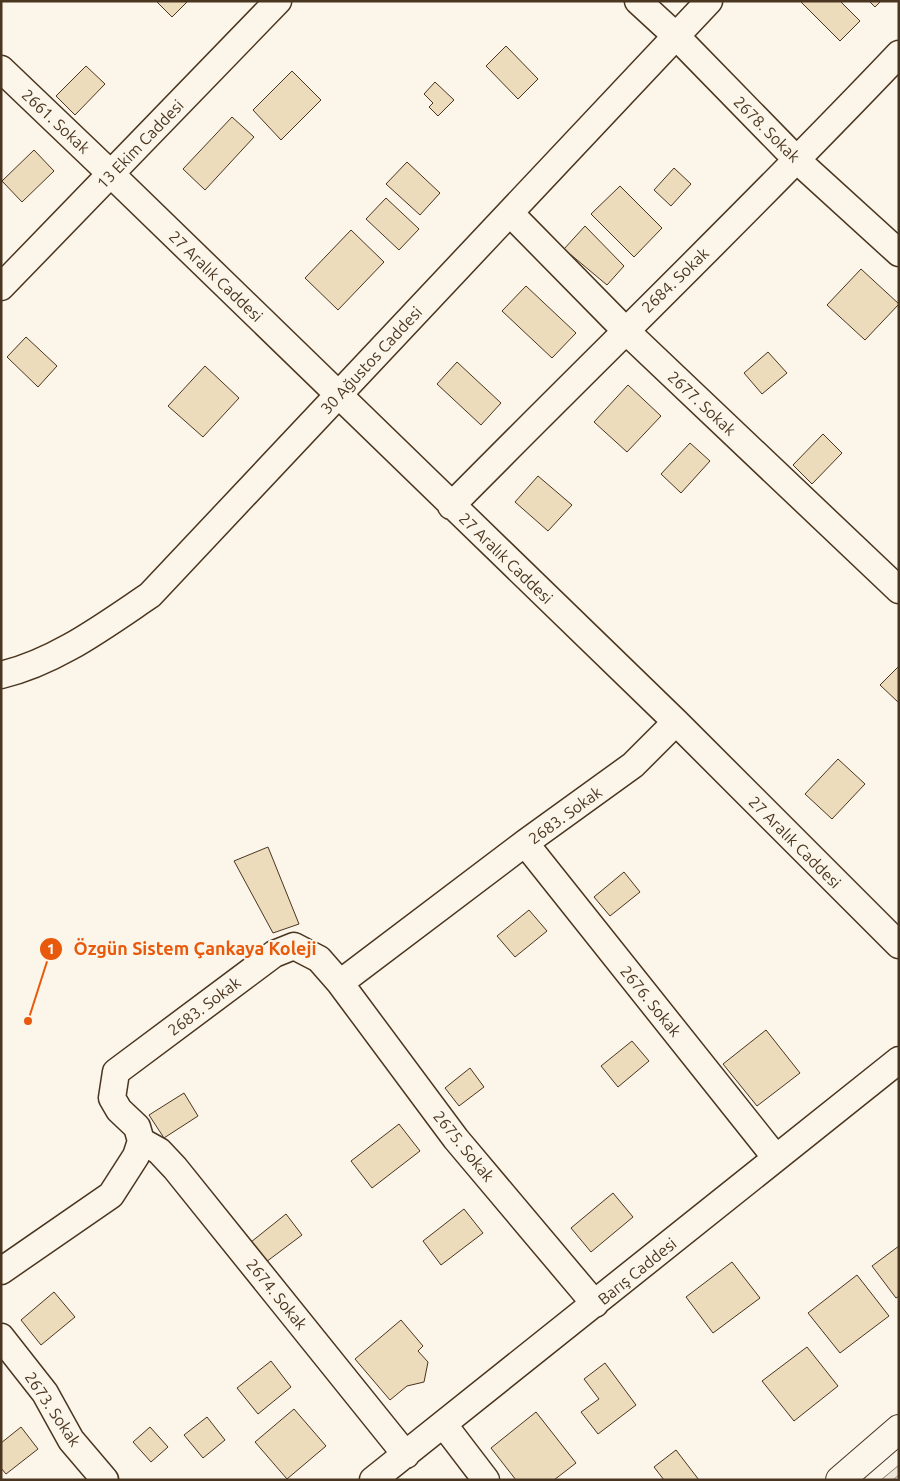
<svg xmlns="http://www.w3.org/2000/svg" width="900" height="1481" font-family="Ubuntu,sans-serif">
<rect width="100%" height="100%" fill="#fbf6e9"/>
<path fill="#ede6d9" stroke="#887966" d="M 899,1465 L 899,1475 L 893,1480 L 881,1480 Z"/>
<path fill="#ecdcbc" stroke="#4a3520" d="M 156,1 L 188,1 L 172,17 Z
M 800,1 L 840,1 L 860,21 L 840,41 Z
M 869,1 L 881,1 L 875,7 Z
M 506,46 L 538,79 L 518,99 L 486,66 Z
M 86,66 L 105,84 L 75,115 L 56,96 Z
M 292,71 L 321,100 L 281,140 L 253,110 Z
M 435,82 L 454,100 L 438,116 L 429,107 L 433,103 L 424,94 Z
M 232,117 L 254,137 L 205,190 L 183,169 Z
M 34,150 L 54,171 L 22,202 L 2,181 Z
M 407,162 L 440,193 L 420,215 L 386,184 Z
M 674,168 L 691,184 L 671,206 L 654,190 Z
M 620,186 L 662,228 L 634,257 L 591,214 Z
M 386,198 L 419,229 L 399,250 L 366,219 Z
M 585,226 L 624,266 L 607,285 L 564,249 Z
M 351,230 L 384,262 L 338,310 L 305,278 Z
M 861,269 L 899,304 L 865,340 L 827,305 Z
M 526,286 L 576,333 L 552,358 L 502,311 Z
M 26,337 L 57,366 L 38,387 L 7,357 Z
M 768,352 L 787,373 L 762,394 L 744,373 Z
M 457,362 L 501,403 L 481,425 L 437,384 Z
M 205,366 L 239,398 L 203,437 L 168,406 Z
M 628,385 L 661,416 L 627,452 L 594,422 Z
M 823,434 L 842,453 L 812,484 L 793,465 Z
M 690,443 L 710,461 L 681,493 L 661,474 Z
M 538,476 L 572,505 L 548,531 L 515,502 Z
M 899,666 L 899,703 L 880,685 Z
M 838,759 L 865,784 L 832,819 L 805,794 Z
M 268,847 L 299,924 L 273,933 L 234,861 Z
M 624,872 L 640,892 L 610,916 L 594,897 Z
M 529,910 L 547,931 L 515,957 L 497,936 Z
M 766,1030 L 800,1073 L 757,1106 L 723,1064 Z
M 632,1041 L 649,1061 L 618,1087 L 601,1066 Z
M 470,1068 L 484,1087 L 459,1106 L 445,1088 Z
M 184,1093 L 198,1116 L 164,1138 L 149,1115 Z
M 399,1124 L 420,1151 L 372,1188 L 351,1161 Z
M 613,1193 L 633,1217 L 591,1252 L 571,1228 Z
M 464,1209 L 483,1233 L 441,1265 L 423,1241 Z
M 286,1214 L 302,1235 L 266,1262 L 251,1242 Z
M 899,1246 L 899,1296 L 896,1298 L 872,1266 Z
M 732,1262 L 760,1298 L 713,1333 L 686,1297 Z
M 857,1275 L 889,1316 L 840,1353 L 808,1313 Z
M 54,1292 L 75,1317 L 41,1345 L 21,1320 Z
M 401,1320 L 423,1346 L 418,1351 L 428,1362 L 424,1382 L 407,1386 L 390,1400 L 355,1359 Z
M 807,1347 L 838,1386 L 794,1421 L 762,1381 Z
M 271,1361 L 291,1387 L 258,1414 L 237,1388 Z
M 605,1363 L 636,1405 L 598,1434 L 581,1412 L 599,1399 L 584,1379 Z
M 294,1409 L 326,1446 L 287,1479 L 255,1442 Z
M 536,1412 L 576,1463 L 554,1480 L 516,1480 L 491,1448 Z
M 207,1417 L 225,1440 L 203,1458 L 184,1435 Z
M 21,1427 L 38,1449 L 6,1474 L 1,1468 L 1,1443 Z
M 150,1427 L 168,1447 L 151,1462 L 133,1442 Z
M 676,1450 L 699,1480 L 664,1480 L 654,1467 Z"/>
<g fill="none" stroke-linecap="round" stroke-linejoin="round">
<defs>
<path id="minor" d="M 638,1 L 676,36 L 798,161 L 899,253
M 1,69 L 111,174 L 676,722 L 899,945
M 510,213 L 625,330 L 899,590
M 1,287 L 278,1
M 451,506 C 600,355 753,208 899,54
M 1,675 C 56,662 104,626 150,595 L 709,1
M 525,843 L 776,1158
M 340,983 L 525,843 L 633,765 L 676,722
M 141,1141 L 159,1151 L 175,1168 L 406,1455
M 1,1271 L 111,1195 L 136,1156 L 141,1141 L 137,1127 L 119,1110 L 112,1098 L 116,1072 L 274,954 L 294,946 L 319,959 L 340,983 L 456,1139 L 595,1304
M 1,1337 L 45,1393 L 71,1440 L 105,1480
M 444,1425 L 486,1480
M 373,1480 L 899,1060"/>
<path id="major" d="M 840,1480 L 899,1429"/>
</defs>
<use href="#minor" stroke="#4a3520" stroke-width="29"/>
<use href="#major" stroke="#4a3520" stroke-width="30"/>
<use href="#minor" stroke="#fbf6e9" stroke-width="26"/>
<use href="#major" stroke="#fbf6e9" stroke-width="28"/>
</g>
<g text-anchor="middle" stroke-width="4" stroke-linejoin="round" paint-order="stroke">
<g font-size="16" fill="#4a3520" stroke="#fbf6e9">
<text transform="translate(56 121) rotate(43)" y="6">2661. Sokak</text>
<text transform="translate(767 129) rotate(45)" y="6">2678. Sokak</text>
<text transform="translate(140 144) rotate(-46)" y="6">13 Ekim Caddesi</text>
<text transform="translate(216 276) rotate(44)" y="6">27 Aralık Caddesi</text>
<text transform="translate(675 280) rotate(-44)" y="6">2684. Sokak</text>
<text transform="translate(371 360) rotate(-47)" y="6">30 Ağustos Caddesi</text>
<text transform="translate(702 403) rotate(43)" y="6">2677. Sokak</text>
<text transform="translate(506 558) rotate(44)" y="6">27 Aralık Caddesi</text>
<text transform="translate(565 815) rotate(-36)" y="6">2683. Sokak</text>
<text transform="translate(795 842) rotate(45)" y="6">27 Aralık Caddesi</text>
<text transform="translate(651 1001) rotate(51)" y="6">2676. Sokak</text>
<text transform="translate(204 1006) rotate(-37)" y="6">2683. Sokak</text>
<text transform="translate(464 1146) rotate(51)" y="6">2675. Sokak</text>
<text transform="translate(637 1271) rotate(-39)" y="6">Barış Caddesi</text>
<text transform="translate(277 1294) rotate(51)" y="6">2674. Sokak</text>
<text transform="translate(53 1409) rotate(56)" y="6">2673. Sokak</text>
</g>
</g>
<path fill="none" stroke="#e8590c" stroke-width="2" d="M28 1021L51 949"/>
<g fill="#e8590c" stroke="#fbf6e9" stroke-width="2">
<circle cx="28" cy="1021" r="5"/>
<circle cx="51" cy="949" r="12"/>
</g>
<g font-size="15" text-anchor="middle" font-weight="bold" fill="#fff">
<text x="51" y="954">1</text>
</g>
<g font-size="18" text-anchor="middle" font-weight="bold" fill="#e8590c" stroke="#fbf6e9" stroke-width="4" stroke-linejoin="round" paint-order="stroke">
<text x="195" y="955">Özgün Sistem Çankaya Koleji</text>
</g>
<rect width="900" height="1481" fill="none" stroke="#4a3520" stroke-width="5"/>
</svg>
